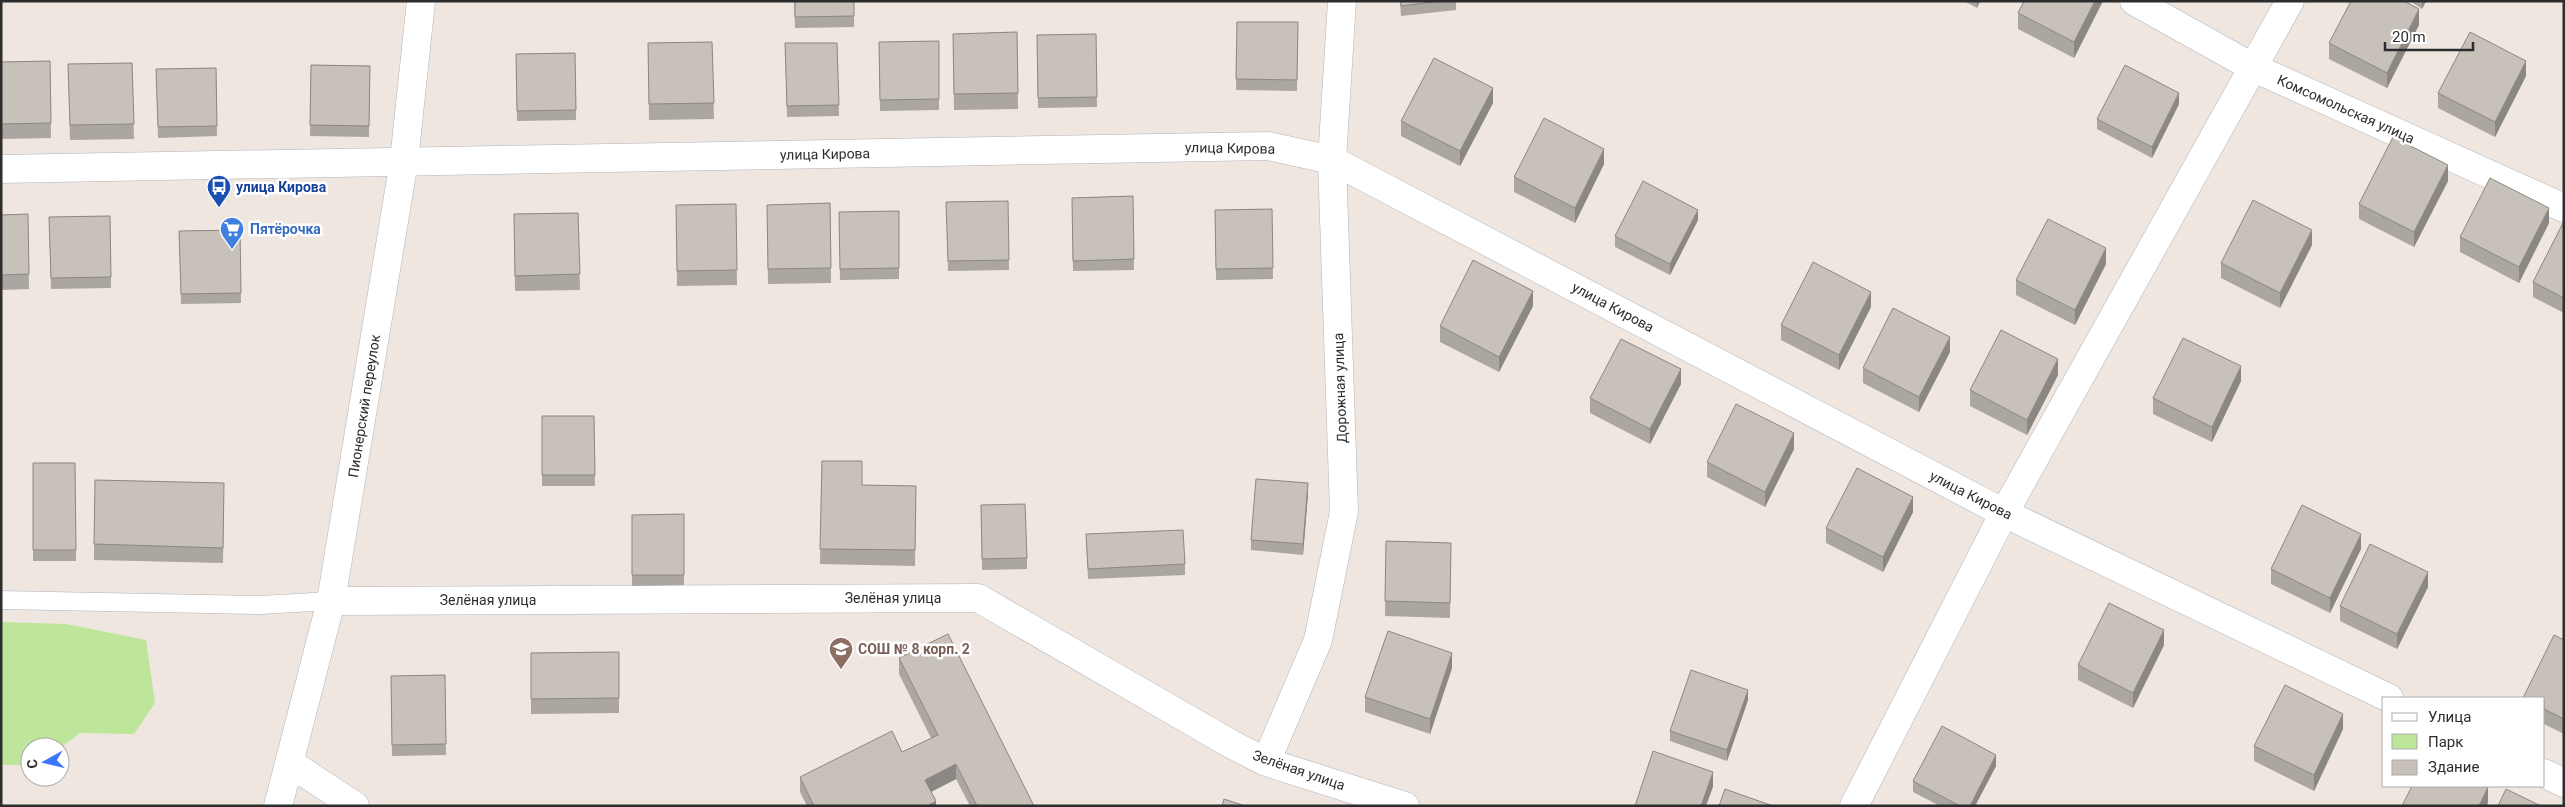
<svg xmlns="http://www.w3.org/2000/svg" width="2565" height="807" font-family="Roboto,sans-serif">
<rect width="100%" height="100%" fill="#eee6df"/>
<path fill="#bee69a" d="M 1,622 L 66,624 L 146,640 L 155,703 L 134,734 L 80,733 L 60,748 L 30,747 L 30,765 L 1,765 Z"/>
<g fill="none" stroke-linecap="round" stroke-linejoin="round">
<defs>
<path id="lane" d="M 1,600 L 260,605 L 331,601"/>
<path id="street" d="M 2134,1 L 2254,68 L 2564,208
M 331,601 L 978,598 L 1231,744 L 1266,762 L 1405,806
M 1266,762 L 1318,640 L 1344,512 L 1332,160 L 1342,1
M 290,763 L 355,806
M 278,806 L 331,601 L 404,161 L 421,1
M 1854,806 L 2004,513 L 2290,1"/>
<path id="secondary" d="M 1,169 L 1268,146 L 1332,160 L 2004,513 L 2389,698
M 2544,773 L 2564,783"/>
</defs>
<use href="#lane" stroke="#afb4bd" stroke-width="19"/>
<use href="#street" stroke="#afb4bd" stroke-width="29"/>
<use href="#secondary" stroke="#afb4bd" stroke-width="29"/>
<use href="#lane" stroke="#fff" stroke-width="18"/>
<use href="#street" stroke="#fff" stroke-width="28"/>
<use href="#secondary" stroke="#fff" stroke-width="28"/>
</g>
<path fill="#aba6a0" d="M 794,1 L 854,1 L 854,27 L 795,28 Z
M 1400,1 L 1456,1 L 1456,10 L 1401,16 Z
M 1964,1 L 1980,1 L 1977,8 Z
M 2024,1 L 2103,1 L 2074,58 L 2018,29 L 2018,13 Z
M 2410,1 L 2426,1 L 2422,9 Z
M 1237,22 L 1298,22 L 1297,91 L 1236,90 Z
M 2419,25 L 2387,88 L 2329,59 L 2329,43 Z
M 1017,32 L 1018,109 L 954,110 L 953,34 Z
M 1096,34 L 1097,107 L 1038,108 L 1037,35 Z
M 939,41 L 939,110 L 880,111 L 879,42 Z
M 712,42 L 714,119 L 649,120 L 648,43 Z
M 785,43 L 837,43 L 839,116 L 787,117 Z
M 575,53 L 576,120 L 517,121 L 516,54 Z
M 50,61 L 51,138 L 1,139 L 1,62 Z
M 132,63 L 134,139 L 70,140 L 68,64 Z
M 311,65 L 370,66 L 369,137 L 310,136 Z
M 216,68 L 217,136 L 158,138 L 156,69 Z
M 2526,76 L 2495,137 L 2438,108 L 2438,93 Z
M 1493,103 L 1460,166 L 1401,136 L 1401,121 Z
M 2179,104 L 2152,158 L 2097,129 L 2097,119 Z
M 1604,164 L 1575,223 L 1514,192 L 1514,177 Z
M 2448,181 L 2414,247 L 2359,219 L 2359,204 Z
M 1133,196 L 1134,270 L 1073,271 L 1072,198 Z
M 1008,201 L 1009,270 L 948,271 L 946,202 Z
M 830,203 L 831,283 L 768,284 L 767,205 Z
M 736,204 L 737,285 L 677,286 L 676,205 Z
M 1272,209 L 1273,279 L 1216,280 L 1215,210 Z
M 899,211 L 899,279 L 840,280 L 839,212 Z
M 578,213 L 580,290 L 515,291 L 514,214 Z
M 28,214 L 29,289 L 1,290 L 1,215 Z
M 110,216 L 111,288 L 51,289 L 49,217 Z
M 1698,220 L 1670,275 L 1615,247 L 1615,236 Z
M 2564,221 L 2564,313 L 2533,297 L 2533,282 Z
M 2549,223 L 2519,283 L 2460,252 L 2460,237 Z
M 240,230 L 241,303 L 181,304 L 179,231 Z
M 2312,245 L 2280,308 L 2221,278 L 2221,263 Z
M 2106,264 L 2075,325 L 2016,295 L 2016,280 Z
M 1533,306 L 1499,372 L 1440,342 L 1440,326 Z
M 1871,307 L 1839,370 L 1781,340 L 1781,325 Z
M 1950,352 L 1919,412 L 1863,383 L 1863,368 Z
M 2058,375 L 2027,435 L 1970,406 L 1970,390 Z
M 2241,381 L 2212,442 L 2153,414 L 2153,398 Z
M 1681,384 L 1650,444 L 1590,413 L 1590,398 Z
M 542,416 L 594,416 L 595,486 L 542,486 Z
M 1794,449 L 1765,507 L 1707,477 L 1707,462 Z
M 822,461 L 862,485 L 916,486 L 915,566 L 820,564 Z
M 33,463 L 75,463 L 76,561 L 33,561 Z
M 1308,494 L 1303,555 L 1251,550 L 1251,540 Z
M 224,499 L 223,563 L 94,560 L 94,544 Z
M 981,505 L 1027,558 L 1027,569 L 982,570 Z
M 1913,512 L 1883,572 L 1826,543 L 1826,528 Z
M 684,514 L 684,585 L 632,586 L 632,515 Z
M 1086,534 L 1185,564 L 1185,575 L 1088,579 Z
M 1386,541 L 1451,543 L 1450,618 L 1385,616 Z
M 2361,549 L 2330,613 L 2271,584 L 2271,569 Z
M 2428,587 L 2397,649 L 2340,621 L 2340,606 Z
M 2564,640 L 2564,734 L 2544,724 L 2544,698 Z
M 2164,645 L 2133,708 L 2078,680 L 2078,665 Z
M 619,652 L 619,713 L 531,714 L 531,653 Z
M 899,658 L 1034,806 L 970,806 L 956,779 L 931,792 L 936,806 L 807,806 L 800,792 L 800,777 L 902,752 L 931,738 L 899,674 Z
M 1452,668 L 1430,734 L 1365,712 L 1365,697 Z
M 445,675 L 446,755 L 392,756 L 391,676 Z
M 1748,700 L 1727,761 L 1670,741 L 1670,731 Z
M 2343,729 L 2314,791 L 2254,761 L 2254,746 Z
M 1996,766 L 1975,806 L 1940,806 L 1913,792 L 1913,781 Z"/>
<path fill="#8b8782" d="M 1977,1 L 1980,1 L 1977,8 Z
M 2095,1 L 2103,1 L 2074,58 L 2074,42 Z
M 2422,1 L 2426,1 L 2422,9 Z
M 2419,9 L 2419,25 L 2387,88 L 2387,73 Z
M 2526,61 L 2526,76 L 2495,137 L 2495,122 Z
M 1493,88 L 1493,103 L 1460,166 L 1460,151 Z
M 2179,93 L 2179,104 L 2152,158 L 2152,147 Z
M 1604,149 L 1604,164 L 1575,223 L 1575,208 Z
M 2448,165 L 2448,181 L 2414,247 L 2414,232 Z
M 2549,208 L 2549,223 L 2519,283 L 2519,267 Z
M 1698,210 L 1698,220 L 1670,275 L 1670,264 Z
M 2312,230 L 2312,245 L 2280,308 L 2280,293 Z
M 2106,248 L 2106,264 L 2075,325 L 2075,310 Z
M 1533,291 L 1533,306 L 1499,372 L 1499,357 Z
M 1871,292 L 1871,307 L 1839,370 L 1839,355 Z
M 1950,337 L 1950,352 L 1919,412 L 1919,397 Z
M 2058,359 L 2058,375 L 2027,435 L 2027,420 Z
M 2241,366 L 2241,381 L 2212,442 L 2212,427 Z
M 1681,369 L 1681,384 L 1650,444 L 1650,429 Z
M 1794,433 L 1794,449 L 1765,507 L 1765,492 Z
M 1308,483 L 1308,494 L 1303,555 L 1303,544 Z
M 1913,497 L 1913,512 L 1883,572 L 1883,557 Z
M 2361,534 L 2361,549 L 2330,613 L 2330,598 Z
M 2428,572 L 2428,587 L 2397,649 L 2397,634 Z
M 2164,630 L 2164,645 L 2133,708 L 2133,693 Z
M 1452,653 L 1452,668 L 1430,734 L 1430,719 Z
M 1748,690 L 1748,700 L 1727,761 L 1727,750 Z
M 2343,714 L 2343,729 L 2314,791 L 2314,775 Z
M 1996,755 L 1996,766 L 1975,806 L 1970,806 Z
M 956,764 L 956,779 L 925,795 L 925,780 Z
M 1713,772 L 1713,787 L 1706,806 L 1701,806 Z
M 2488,787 L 2488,802 L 2487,806 L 2479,806 Z
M 936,801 L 936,806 L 927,806 Z"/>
<path fill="#c7c1ba" stroke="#8b8782" d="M 795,1 L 854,1 L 854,16 L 795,17 Z
M 1401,1 L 1440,1 L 1401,6 Z
M 2024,1 L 2095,1 L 2074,42 L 2018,13 Z
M 2351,1 L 2404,1 L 2419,9 L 2387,73 L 2329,43 Z
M 1237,22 L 1298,22 L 1297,80 L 1236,79 Z
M 1017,32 L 1018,93 L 954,94 L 953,34 Z
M 2470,32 L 2526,61 L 2495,122 L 2438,93 Z
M 1096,34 L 1097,97 L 1038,98 L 1037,35 Z
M 939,41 L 939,99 L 880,100 L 879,42 Z
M 712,42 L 714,103 L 649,104 L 648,43 Z
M 785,43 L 837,43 L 839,105 L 787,106 Z
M 575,53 L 576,110 L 517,111 L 516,54 Z
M 1434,58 L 1493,88 L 1460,151 L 1401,121 Z
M 50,61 L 51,123 L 1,124 L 1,62 Z
M 132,63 L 134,124 L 70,125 L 68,64 Z
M 311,65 L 370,66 L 369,126 L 310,125 Z
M 2125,65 L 2179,93 L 2152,147 L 2097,119 Z
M 216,68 L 217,126 L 158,127 L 156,69 Z
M 1544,118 L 1604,149 L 1575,208 L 1514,177 Z
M 2393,137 L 2448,165 L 2414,232 L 2359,204 Z
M 2490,178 L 2549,208 L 2519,267 L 2460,237 Z
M 1643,181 L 1698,210 L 1670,264 L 1615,236 Z
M 1133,196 L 1134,259 L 1073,261 L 1072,198 Z
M 2253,200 L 2312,230 L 2280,293 L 2221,263 Z
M 1008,201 L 1009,260 L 948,261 L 946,202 Z
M 830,203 L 831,268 L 768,269 L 767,205 Z
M 736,204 L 737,270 L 677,271 L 676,205 Z
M 1272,209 L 1273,268 L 1216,269 L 1215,210 Z
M 899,211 L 899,268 L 840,269 L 839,212 Z
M 578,213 L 580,274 L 515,276 L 514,214 Z
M 28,214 L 29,274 L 1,275 L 1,215 Z
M 110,216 L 111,277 L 51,278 L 49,217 Z
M 2048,219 L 2106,248 L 2075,310 L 2016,280 Z
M 2564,221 L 2564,298 L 2533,282 Z
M 240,230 L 241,293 L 181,294 L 179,231 Z
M 1473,260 L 1533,291 L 1499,357 L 1440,326 Z
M 1813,262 L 1871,292 L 1839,355 L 1781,325 Z
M 1893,308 L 1950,337 L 1919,397 L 1863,368 Z
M 2001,330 L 2058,359 L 2027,420 L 1970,390 Z
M 2183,338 L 2241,366 L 2212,427 L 2153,398 Z
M 1621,339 L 1681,369 L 1650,429 L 1590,398 Z
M 1736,404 L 1794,433 L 1765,492 L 1707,462 Z
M 542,416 L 594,416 L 595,475 L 542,475 Z
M 822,461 L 862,461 L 862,485 L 916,486 L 915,550 L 820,549 Z
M 33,463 L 75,463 L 76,550 L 33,550 Z
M 1857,468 L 1913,497 L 1883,557 L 1826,528 Z
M 1256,479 L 1308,483 L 1303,544 L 1251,540 Z
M 95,480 L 224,483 L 223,548 L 94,544 Z
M 1025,504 L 1027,558 L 982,559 L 981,505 Z
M 2302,505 L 2361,534 L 2330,598 L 2271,569 Z
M 684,514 L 684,575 L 632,575 L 632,515 Z
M 1183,530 L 1185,564 L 1088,569 L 1086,534 Z
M 1386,541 L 1451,543 L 1450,603 L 1385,601 Z
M 2370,544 L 2428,572 L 2397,634 L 2340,606 Z
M 2109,603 L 2164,630 L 2133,693 L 2078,665 Z
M 1388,631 L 1452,653 L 1430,719 L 1365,697 Z
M 948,634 L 1034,806 L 977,806 L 956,764 L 925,780 L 936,801 L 927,806 L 814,806 L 800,777 L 892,731 L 902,752 L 938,735 L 899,658 Z
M 2554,635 L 2564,640 L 2564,719 L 2544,709 L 2544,698 L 2523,698 Z
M 619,652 L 619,698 L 531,699 L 531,653 Z
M 1691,670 L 1748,690 L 1727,750 L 1670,731 Z
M 445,675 L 446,744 L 392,745 L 391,676 Z
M 2285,685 L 2343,714 L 2314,775 L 2254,746 Z
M 1942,726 L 1996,755 L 1970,806 L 1960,806 L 1913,781 Z
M 1653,751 L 1713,772 L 1701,806 L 1635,806 Z
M 2412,786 L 2487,786 L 2488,787 L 2479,806 L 2402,806 Z
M 1725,789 L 1773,806 L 1719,806 Z
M 2506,789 L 2541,806 L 2498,806 Z
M 1224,799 L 1245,806 L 1222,806 Z"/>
<defs>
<symbol id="bus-pin" viewBox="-11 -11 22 30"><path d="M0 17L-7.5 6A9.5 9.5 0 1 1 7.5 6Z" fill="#1a4fb4" stroke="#fff"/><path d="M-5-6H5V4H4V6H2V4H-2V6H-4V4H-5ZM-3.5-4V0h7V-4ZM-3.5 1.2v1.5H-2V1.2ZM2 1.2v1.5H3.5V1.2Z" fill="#fff"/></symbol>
<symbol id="supermarket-pin" viewBox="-11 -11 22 30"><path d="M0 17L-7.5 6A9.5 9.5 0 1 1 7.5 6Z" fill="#3f7fe0" stroke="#fff"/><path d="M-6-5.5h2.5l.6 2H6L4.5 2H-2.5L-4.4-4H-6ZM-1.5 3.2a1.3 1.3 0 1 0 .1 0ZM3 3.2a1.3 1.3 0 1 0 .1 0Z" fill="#fff"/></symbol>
<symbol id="school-pin" viewBox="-11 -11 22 30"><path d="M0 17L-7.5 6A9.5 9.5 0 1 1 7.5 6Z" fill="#8d6e63" stroke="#fff"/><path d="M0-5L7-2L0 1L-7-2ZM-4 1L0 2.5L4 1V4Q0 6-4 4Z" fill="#fff"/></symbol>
</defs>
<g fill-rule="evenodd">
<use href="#bus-pin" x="205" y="173" width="28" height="38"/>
<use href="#supermarket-pin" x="218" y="215" width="28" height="38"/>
<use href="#school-pin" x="827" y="635" width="28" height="38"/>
</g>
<g text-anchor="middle" stroke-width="5" stroke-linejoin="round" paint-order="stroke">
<g font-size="14" fill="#2d2d2d" stroke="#fff">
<text transform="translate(2346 109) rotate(24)" y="5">Комсомольская улица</text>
<text transform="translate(1230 148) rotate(1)" y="5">улица Кирова</text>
<text transform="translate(825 154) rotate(-1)" y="5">улица Кирова</text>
<text transform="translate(1613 307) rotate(28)" y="5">улица Кирова</text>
<text transform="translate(1340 388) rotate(-92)" y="5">Дорожная улица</text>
<text transform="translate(364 406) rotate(-81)" y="5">Пионерский переулок</text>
<text transform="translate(1971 495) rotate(27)" y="5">улица Кирова</text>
<text x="893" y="603">Зелёная улица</text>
<text x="488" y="605">Зелёная улица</text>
<text transform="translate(1299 770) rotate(19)" y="5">Зелёная улица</text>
</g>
<g font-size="14" font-weight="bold" fill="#164399" stroke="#fff" text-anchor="start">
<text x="236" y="192">улица Кирова</text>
</g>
<g font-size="14" font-weight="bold" fill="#366cbe" stroke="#fff" text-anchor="start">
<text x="250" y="234">Пятёрочка</text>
</g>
<g font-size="14" font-weight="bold" fill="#785e54" stroke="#fff" text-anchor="start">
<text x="858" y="654">СОШ № 8 корп. 2</text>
</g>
</g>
<rect width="2565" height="807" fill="none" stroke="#2d2d2d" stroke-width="5"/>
<rect x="2382" y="697" width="162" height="90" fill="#ffffff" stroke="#ababab"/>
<rect x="2392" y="713" width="25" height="8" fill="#ffffff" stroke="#ababab"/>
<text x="2428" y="722" font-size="15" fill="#2d2d2d">Улица</text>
<rect x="2392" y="734" width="25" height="15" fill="#bee69a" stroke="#ababab"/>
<text x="2428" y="747" font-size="15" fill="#2d2d2d">Парк</text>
<rect x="2392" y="760" width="25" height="15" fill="#c7c1ba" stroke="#ababab"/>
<text x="2428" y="772" font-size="15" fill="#2d2d2d">Здание</text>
<g transform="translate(45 762) rotate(262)"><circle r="24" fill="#ffffff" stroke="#ababab"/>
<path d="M0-4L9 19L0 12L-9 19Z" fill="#3b78ff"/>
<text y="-8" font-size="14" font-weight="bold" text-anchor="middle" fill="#2d2d2d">С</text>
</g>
<path d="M2385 42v8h88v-8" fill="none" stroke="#2d2d2d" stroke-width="2.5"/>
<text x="2392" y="42" font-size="15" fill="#2d2d2d" stroke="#ffffff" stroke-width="4" paint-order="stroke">20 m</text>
</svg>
